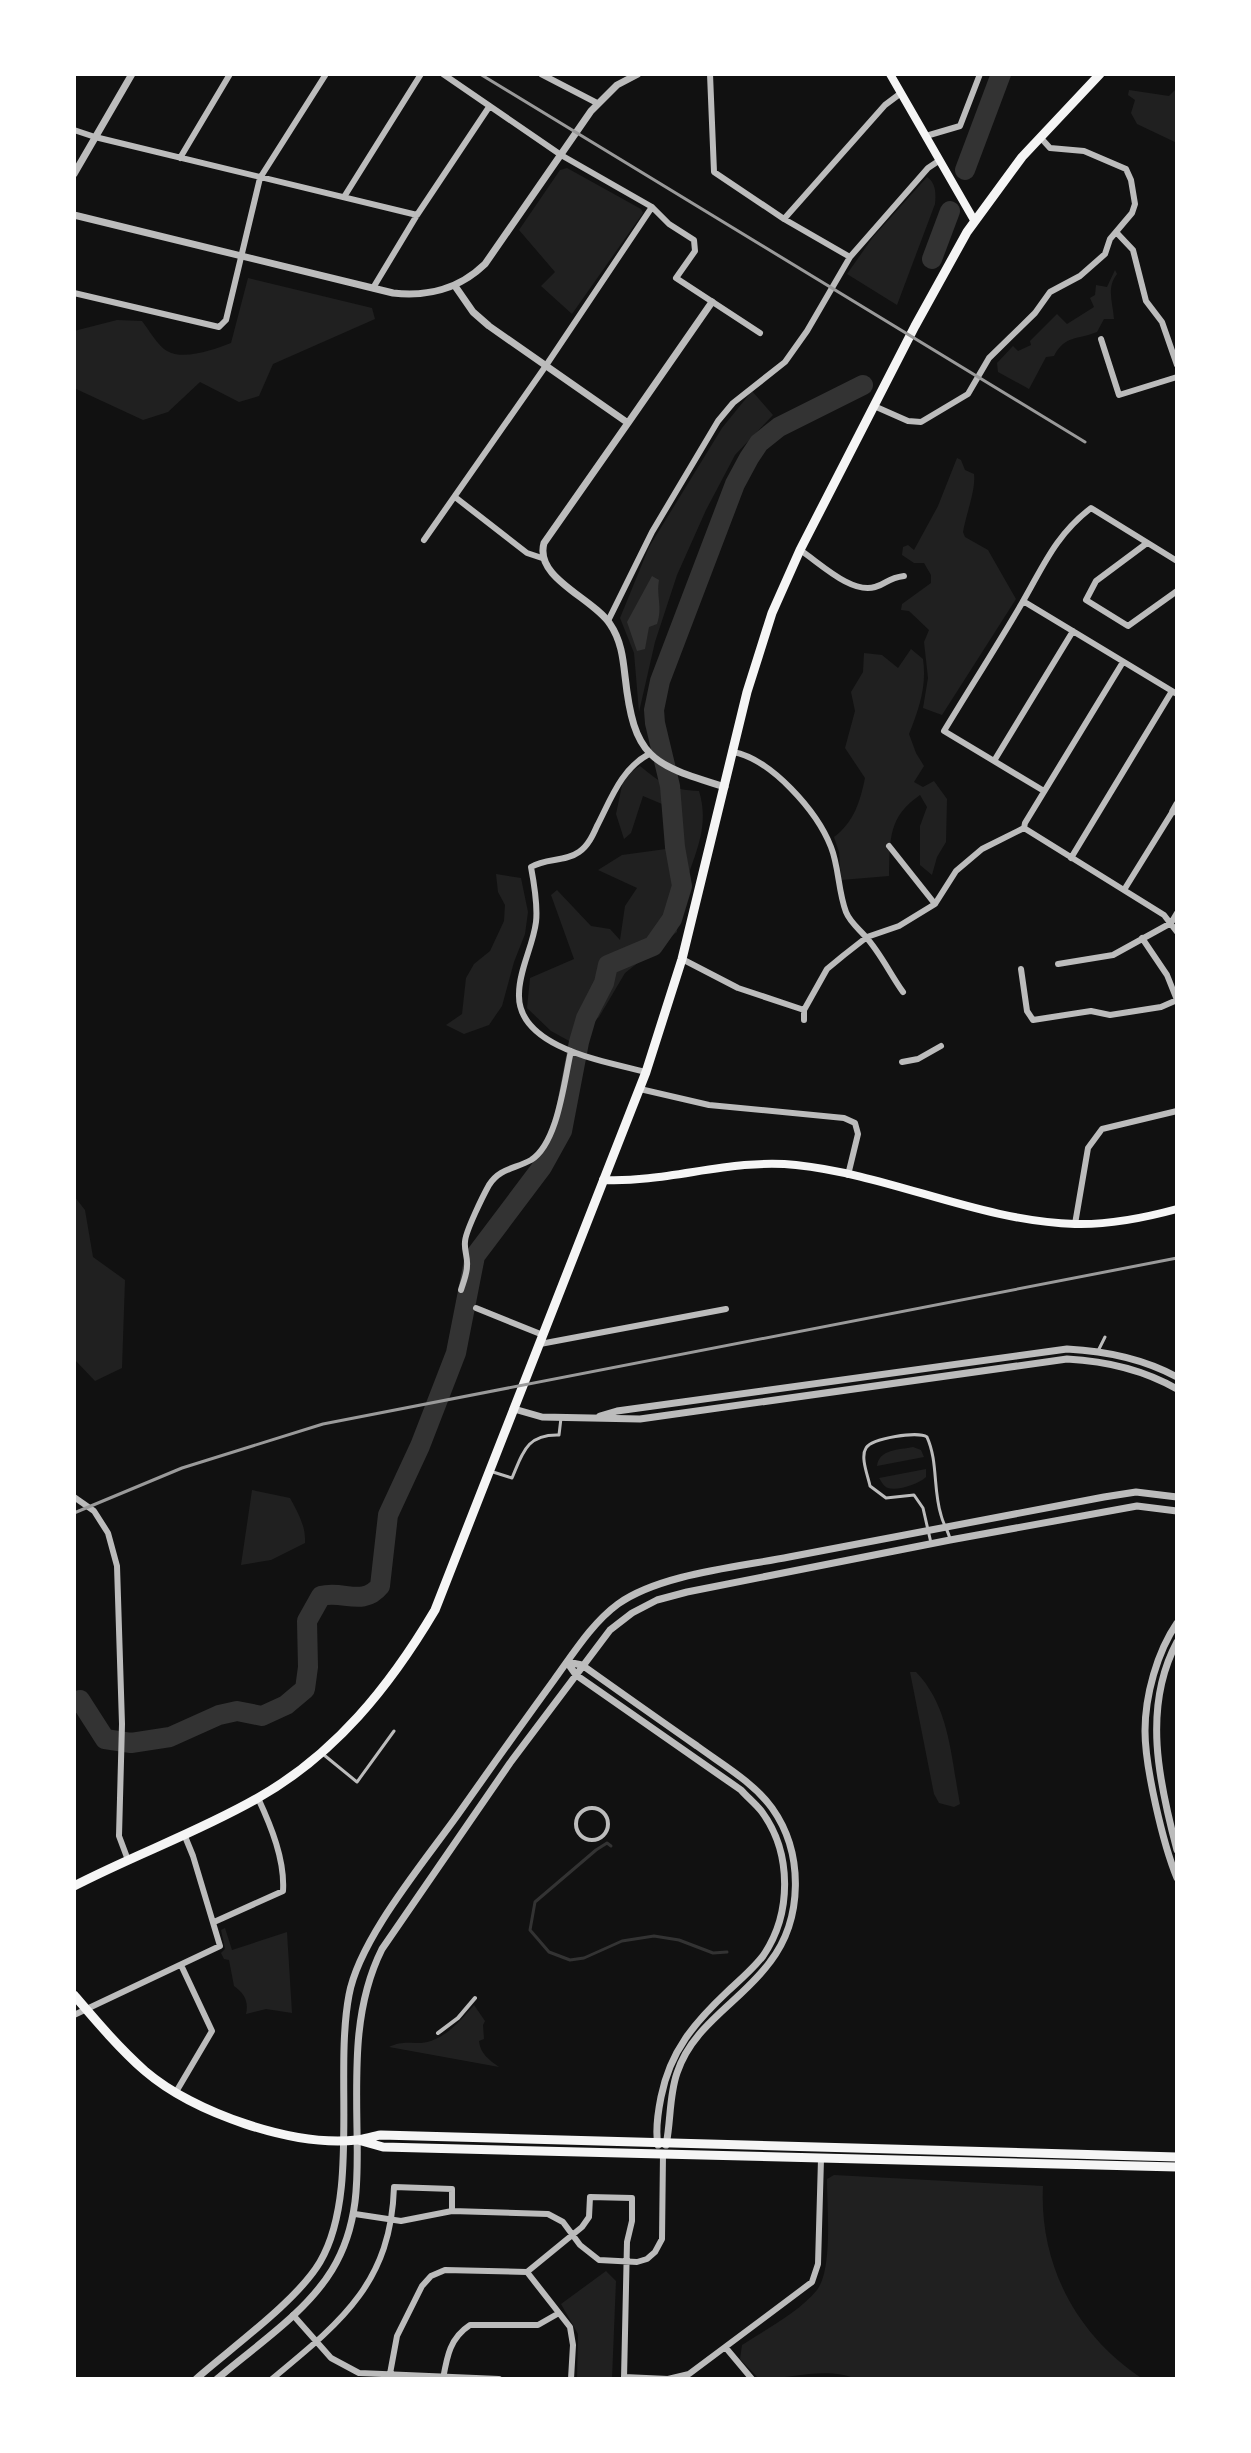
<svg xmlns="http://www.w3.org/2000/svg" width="1251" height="2453" font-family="'DejaVu Sans',sans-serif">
<rect width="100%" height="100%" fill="#111"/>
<path fill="#202020" d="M 1177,88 L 1177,143 L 1137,124 L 1131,113 L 1135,100 L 1128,95 L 1129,90 L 1169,96 Z
M 567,168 L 641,209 L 643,213 L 572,314 L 541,286 L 555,272 L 519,230 L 560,170 Z
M 927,177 C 936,183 936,194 935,204 L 897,305 L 847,274 L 873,237 Z
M 1115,270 L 1117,274 C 1106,288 1113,303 1114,319 L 1104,319 L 1097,332 C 1077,340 1065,335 1054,356 L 1046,357 L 1029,389 L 998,372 L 997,363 L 1013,346 L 1018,351 L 1031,345 L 1030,341 L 1057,314 L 1067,324 L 1094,307 L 1090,298 L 1095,295 L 1096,285 L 1107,287 Z
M 248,278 L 372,308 L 375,319 L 273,364 L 259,396 L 239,402 L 200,382 L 168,412 L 143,420 L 74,388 L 74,331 L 117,320 L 142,321 C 149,330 158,346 167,351 C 184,361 215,349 231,343 Z
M 752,391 L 773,415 L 735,455 L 706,510 L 677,575 L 655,642 L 639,712 L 634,653 L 620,618 L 649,547 L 722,428 Z
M 957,458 L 961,460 L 965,470 L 974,474 C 976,490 966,514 963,532 L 965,537 L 988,550 L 1016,599 L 942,715 L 923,708 L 928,678 L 924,642 L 929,630 L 909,611 L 901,610 L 902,604 L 931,583 L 931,575 L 924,563 L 914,563 L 902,555 L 903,547 L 908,545 L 914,550 L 938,506 Z
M 911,649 L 923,659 C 927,686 919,709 909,734 L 916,753 L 924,766 L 914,782 L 923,787 L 934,781 L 947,799 L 946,842 L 937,857 L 932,875 L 920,865 L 920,826 L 927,807 L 920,795 C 888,817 890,839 889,876 L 841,880 L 839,852 L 834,837 C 854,822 860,802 865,778 L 845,748 L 855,711 L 851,692 L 863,672 L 864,653 L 882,655 L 898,668 Z
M 640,766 C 661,783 670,790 699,791 C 711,830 692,858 682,895 C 679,907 678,920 677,932 L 625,973 L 599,1017 L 571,1042 L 551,1031 L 527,1008 L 530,978 L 574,959 L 551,895 L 557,890 L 591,926 L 610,929 L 620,940 L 625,906 L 637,888 L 598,870 L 622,855 L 666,849 L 662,804 L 643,796 L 631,833 L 624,839 L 616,814 L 624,776 Z
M 496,874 L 521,878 L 528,912 L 525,934 L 514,962 L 502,1006 L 489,1025 L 464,1034 L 446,1025 L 462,1014 L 466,978 L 474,964 L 490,951 L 504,921 L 505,905 L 498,892 Z
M 74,1196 L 85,1210 L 93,1257 L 125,1280 L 122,1368 L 95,1381 L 74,1359 Z
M 913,1447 L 921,1450 L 924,1457 L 877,1466 C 879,1449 899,1450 913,1447 Z
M 926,1469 L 926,1477 C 919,1484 898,1491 888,1488 C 883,1486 882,1482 879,1478 Z
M 252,1490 L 290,1498 C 298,1513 306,1526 305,1543 L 271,1560 L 241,1565 Z
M 910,1672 L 916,1672 C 950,1707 951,1758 960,1804 L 954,1807 L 939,1803 L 934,1794 Z
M 225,1928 L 232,1950 L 287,1932 L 292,2013 L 266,2009 L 246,2014 C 249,2001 244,1993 234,1986 L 229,1960 L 224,1959 L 221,1953 L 225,1949 L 221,1930 Z
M 474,2005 L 485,2021 L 483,2025 L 484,2039 L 479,2041 C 480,2053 489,2060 499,2067 L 389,2047 C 401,2041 409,2043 421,2043 C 444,2041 460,2021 474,2005 Z
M 834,2175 L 1043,2186 C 1039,2265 1077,2336 1143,2379 L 856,2379 C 827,2366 790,2379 759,2379 L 740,2359 L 742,2345 C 766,2329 798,2313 817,2290 C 833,2269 827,2206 827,2179 Z
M 606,2271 L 616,2281 L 612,2379 L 577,2379 L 578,2334 L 561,2304 Z"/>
<path fill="#333" d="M 652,576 L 659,580 C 656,596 663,607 657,624 L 649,627 L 645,649 L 637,651 L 627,622 Z"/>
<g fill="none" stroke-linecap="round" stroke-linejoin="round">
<path stroke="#333" stroke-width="3" d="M 611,1846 L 607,1843 L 596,1850 L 535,1902 L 530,1930 L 549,1952 L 570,1960 L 584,1958 L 622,1941 L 654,1936 L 679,1940 L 713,1953 L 727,1952"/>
<path stroke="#333" stroke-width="20" d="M 965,170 L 1001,74
M 932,259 L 950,211
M 74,1703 L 80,1700 L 105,1739 L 131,1743 L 170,1737 L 219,1715 L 237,1711 L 262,1716 L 286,1705 L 305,1689 L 308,1667 L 307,1621 L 321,1596 C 343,1590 363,1607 380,1586 L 388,1515 L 420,1446 L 456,1353 L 475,1256 L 542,1167 L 562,1131 L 579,1042 L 586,1018 L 604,983 L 608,965 L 653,946 L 672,919 L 682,886 L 675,847 L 670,786 L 655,723 L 654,710 L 660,681 L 735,484 L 749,458 L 759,443 L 779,427 L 863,385"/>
<path stroke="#bcbcbc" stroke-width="3" d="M 1098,1351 L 1105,1337
M 493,1472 L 512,1478 C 523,1452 527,1434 559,1435 L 561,1418
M 931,1543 L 923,1508 L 914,1495 L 886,1498 L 870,1486 C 868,1476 860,1457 866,1448 C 872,1438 918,1431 927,1437 C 938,1461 933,1490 941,1515 C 943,1524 948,1530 950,1539
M 324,1755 L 357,1782 L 394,1731"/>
<path stroke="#bcbcbc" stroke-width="4" d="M576 1824a16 16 0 1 1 32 0a16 16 0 1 1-32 0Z
M 438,2033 L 458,2018 L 475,1998"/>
<path stroke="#bcbcbc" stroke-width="6" d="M 443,74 L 561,155 L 652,207 L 669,224 L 694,240 L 695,251 L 676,278 L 760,333
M 541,74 L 597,103
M 710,74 L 714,172 L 784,219 L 850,257 L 928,168 L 940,160
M 74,130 L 95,137 L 417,215
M 926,136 L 960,126 L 980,74
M 180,158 L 230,74
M 344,197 L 421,74
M 784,219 L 885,105 L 901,93
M 1116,232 L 1133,250 L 1146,301 L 1162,322 L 1177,365
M 373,288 L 417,215 L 489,107
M 74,293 L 219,327 L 226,320 L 260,178 L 326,74
M 1101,339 L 1119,395 L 1177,377
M 874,406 L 908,421 L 921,422 L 968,394 L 989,358 L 1035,313 L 1050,292 L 1080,276 L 1105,254 L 1110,239 L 1132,213 L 1135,204 L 1131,180 L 1126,169 L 1084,151 L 1050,148 L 1040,137
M 455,497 L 527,553 L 542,558
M 424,540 L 545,367 L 652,207
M 1147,543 L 1096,581 L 1086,600 L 1128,626 L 1177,591
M 800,550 C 820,563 851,594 875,587 C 887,584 887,578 904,576
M 1023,601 L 1177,694
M 608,621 L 652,532 L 718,421 L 733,403 L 785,362 L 807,331 L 850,257
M 1123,662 L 1025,823 L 1024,828 L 1164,915 L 1177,932
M 733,752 C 771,759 817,811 831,847 C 839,867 838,891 846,912 C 850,922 858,928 865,936 C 880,952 890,974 903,992
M 994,761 L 1073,631
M 1044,791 L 944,731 C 970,688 997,646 1022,603 C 1044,565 1055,536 1091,508 L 1177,561
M 889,846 L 935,904
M 1071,858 L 1172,691
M 1124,890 L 1173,811 L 1177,813
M 682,959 L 738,988 L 804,1010 L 804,1020
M 1058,964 L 1113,955 L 1171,923 L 1177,913
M 1021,969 L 1027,1011 L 1033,1020 L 1091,1011 L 1110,1015 L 1161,1007 L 1177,1000 L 1167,975 L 1142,938
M 804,1010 L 827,969 L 844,955 L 867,937 L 899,926 L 935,904 L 956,871 L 982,849 L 1024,828
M 902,1062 L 918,1059 L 941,1046
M 646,1072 C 607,1062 517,1048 519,994 C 519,970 533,946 536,922 C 538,905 534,883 531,867 C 546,858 565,862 579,852 C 588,846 593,835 597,826 C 611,799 621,769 649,754
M 640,1089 L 709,1105 L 844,1118 L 855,1123 L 858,1134 L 848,1175
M 1075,1224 L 1088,1148 L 1102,1129 L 1177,1111
M 461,1290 C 463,1283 467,1274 467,1266 C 468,1258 464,1250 465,1242 C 465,1232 484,1194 489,1185 C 500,1168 515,1169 531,1160 C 558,1143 564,1081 571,1051
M 476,1308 L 543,1335
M 540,1344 L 726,1309
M 74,1497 L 94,1511 L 108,1533 L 117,1566 L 122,1724 L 119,1836 L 128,1860
M 214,1922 L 283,1891 C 285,1860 271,1826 258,1798
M 74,2015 L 220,1946 L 193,1856 L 184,1834
M 176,2092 L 212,2031 L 181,1965
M 355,2214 L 401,2221 L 452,2211 L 548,2214 L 563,2222 L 580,2245 L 599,2260 L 637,2262 L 647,2259 L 655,2252 L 662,2239 L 663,2154
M 527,2272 L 570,2327 L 573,2345 L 571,2379
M 293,2315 L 331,2358 L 359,2373 L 499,2379
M 726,2348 L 752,2379
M 624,2377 L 668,2379
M 272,2379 C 341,2322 391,2283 394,2187 L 452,2189 L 452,2211
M 389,2379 L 397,2336 L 422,2286 L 431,2276 L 445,2270 L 527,2272 L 582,2227 L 589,2217 L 590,2197 L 632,2198 L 632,2221 L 627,2242 L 624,2379
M 443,2379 C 447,2356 450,2338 470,2325 L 538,2325 L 559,2313
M 668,2379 L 689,2374 L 812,2282 L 818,2264 L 821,2159"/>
<path stroke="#bcbcbc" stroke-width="7" d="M 74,174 L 132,74
M 74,215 L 393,293 C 429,297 459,289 485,264 L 591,111 L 617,85 L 638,74
M 455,286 L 473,312 L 489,326 L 628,423 L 544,543 C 534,578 593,598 610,624 C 621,640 623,658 625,676 C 634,758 650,764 725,787
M 628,423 L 712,302
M 1173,811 L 1177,804
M 514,1409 L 542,1417 L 640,1419 L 1067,1359 C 1106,1361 1142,1369 1177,1389
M 600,1416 L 617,1411 L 1067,1349 C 1106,1351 1142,1358 1177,1377
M 1177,1623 C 1157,1652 1145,1696 1145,1731 C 1145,1767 1163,1844 1177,1878
M 1177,1642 C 1142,1707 1159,1783 1177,1850
M 567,1662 L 582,1665 C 620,1692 658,1719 697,1746 C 723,1765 753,1782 772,1808 C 804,1853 803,1919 770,1962 C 741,2002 693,2024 677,2073 C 669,2096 671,2121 666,2145
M 567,1662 L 576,1675 L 741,1790 C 747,1797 756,1804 762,1812 C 792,1853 792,1914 763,1956 C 753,1969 740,1980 728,1991 C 695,2022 670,2051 661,2097 C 658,2112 655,2130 658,2145
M 196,2379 C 231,2348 297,2301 320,2262 C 360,2194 334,2074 349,1995 C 359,1939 425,1861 459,1813 C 490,1769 522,1724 554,1680 C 573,1654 592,1623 618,1604 C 660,1574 738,1567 789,1557 C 894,1537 999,1517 1104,1497 L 1136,1492 L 1177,1497
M 217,2379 C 255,2346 305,2314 332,2270 C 359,2226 358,2179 357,2129 C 356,2067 354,2005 382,1949 L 510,1763 L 610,1630 L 632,1613 L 657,1600 L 687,1592 L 950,1540 L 1137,1506 L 1177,1511"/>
<path stroke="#f5f5f5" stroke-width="8" d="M 890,74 L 974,220
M 603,1180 C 668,1183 731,1158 796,1165 C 891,1175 979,1221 1075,1224 C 1110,1225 1144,1218 1177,1209"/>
<path stroke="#f5f5f5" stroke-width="9" d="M 74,1886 C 134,1855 198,1832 256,1799 C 335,1755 390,1686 435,1610 L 646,1072 L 682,959 L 747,692 L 772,613 L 800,550 L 915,326 L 967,232 L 1022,157 L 1100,74
M 74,1995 C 97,2022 119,2048 145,2071 C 194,2113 293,2147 357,2140 C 365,2139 373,2136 381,2135 L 1177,2157
M 358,2140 L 383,2147 L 1177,2167"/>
<path stroke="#9a9a9a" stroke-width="3" d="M 480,74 L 1085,442
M 74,1513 L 182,1468 L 323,1424 L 1177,1258"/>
</g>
<rect width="1251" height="2453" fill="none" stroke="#ffffff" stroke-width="152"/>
</svg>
